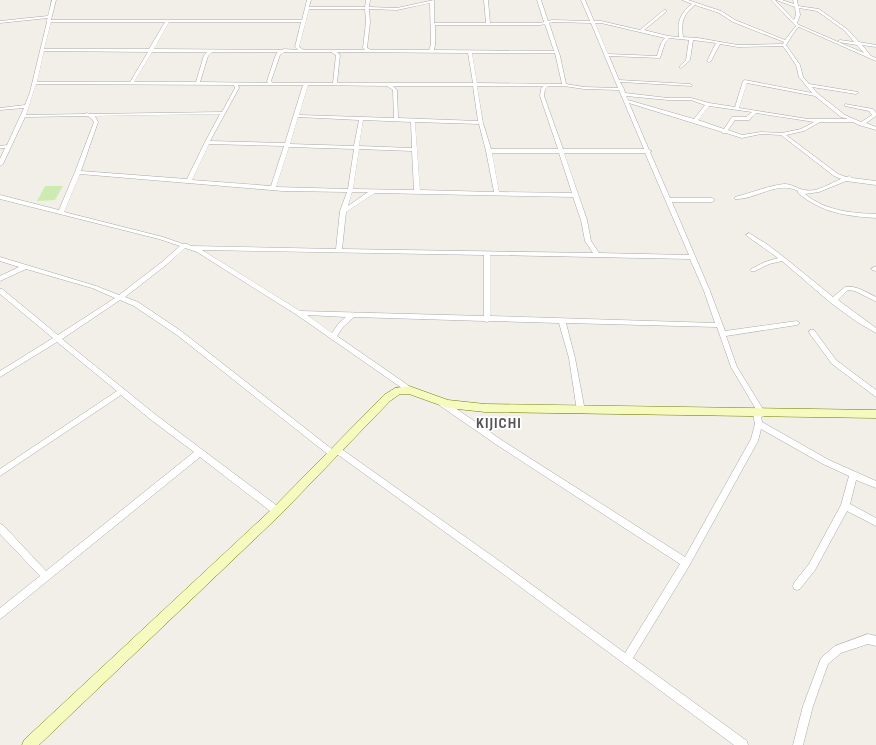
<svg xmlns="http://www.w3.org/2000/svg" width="876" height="745" font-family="'Sofia Sans Condensed',sans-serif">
<rect width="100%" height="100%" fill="#f2efe9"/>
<path fill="#cdebb0" d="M 45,186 L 63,186 L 55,200 L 37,201 Z"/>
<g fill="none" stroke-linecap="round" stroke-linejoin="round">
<defs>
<path id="street" d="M 52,0 L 56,0 L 51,20 L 302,20 L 307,0 L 311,0 L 309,7 L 365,7 L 366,0 L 370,0 L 369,7 L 397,8 L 434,0 L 434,23 L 486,23 L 484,0 L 488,0 L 490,23 L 540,23 L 544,22 L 537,0 L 541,0 L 548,21 L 552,20 L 590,21 L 581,0 L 585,0 L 594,21 L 601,21 L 640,30 L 664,10 L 666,10 L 666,12 L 644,30 L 668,36 L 679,37 C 677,22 680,13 692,4 L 682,0 L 688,0 L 721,11 L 735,20 L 785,40 L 796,26 L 771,0 L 775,0 L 794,20 L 796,15 L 795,7 L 776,0 L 782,0 L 794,4 L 793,0 L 797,0 L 798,6 L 819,9 L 847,29 L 859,42 L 876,45 L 876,47 L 862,45 L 871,56 L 876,58 L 876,61 L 799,27 L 797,28 L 786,45 L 800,65 L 803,77 L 809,84 L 858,92 L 858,93 L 856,94 L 812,87 L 817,93 L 845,115 L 861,122 L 872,115 L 869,111 L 845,106 L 845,104 L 873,109 L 876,113 L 876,116 L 866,123 L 876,127 L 876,130 L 859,125 L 853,122 L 820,122 L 804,131 L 786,135 L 838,174 L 846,177 L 850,176 L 852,178 L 876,181 L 876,185 L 846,181 L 819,192 L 805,194 C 826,211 851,213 876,214 L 876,218 C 846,216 822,213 798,193 L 798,191 C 777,180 756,200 735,199 L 735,197 C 751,193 767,186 784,184 C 793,184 797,189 805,190 C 817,193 830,183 841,179 L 834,176 L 781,135 L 761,134 L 742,138 L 726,133 L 722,133 L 722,132 L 629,103 L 649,150 L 652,151 L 650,152 L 670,198 L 712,198 L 715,200 L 712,202 L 672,202 L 710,291 L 725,331 L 797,321 L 800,323 L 797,325 L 726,336 L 737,367 L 766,414 L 765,416 L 761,417 L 762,422 L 829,460 L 876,481 L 876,488 L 856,480 L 850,504 L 876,518 L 876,526 L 847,511 L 815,570 L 800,589 L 797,590 L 794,589 L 793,586 L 794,583 L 809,564 L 841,505 L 849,476 L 823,464 L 761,429 L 758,441 L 689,566 L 633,658 L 747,741 L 748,745 L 734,745 L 499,571 L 337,454 L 336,456 L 333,457 L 330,456 L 177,335 L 134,306 L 120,300 L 62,339 L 156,415 L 280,508 L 281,511 L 280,514 L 277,515 L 274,514 L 200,457 L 3,617 L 0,619 L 0,608 L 40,576 L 0,534 L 0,524 L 3,525 L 46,571 L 194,452 L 150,419 L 121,395 L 0,476 L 0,469 L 117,391 L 57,342 L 0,377 L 0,371 L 53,338 L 0,294 L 0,289 L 2,289 L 58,335 L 115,298 L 92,288 L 26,269 L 0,281 L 0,276 L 19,267 L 0,261 L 0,257 L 96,286 L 119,295 L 162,262 L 180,246 L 159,239 L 0,199 L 0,195 L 59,210 L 75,172 L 94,122 L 92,119 L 88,116 L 25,117 L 3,164 L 0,166 L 0,159 L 5,148 L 0,148 L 0,146 L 7,145 L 24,108 L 0,110 L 0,108 L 25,105 L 30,92 L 47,22 L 46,21 L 48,18 L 0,23 L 0,21 L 48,16 ZM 430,3 L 431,45 L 429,50 L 371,50 L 367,48 L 370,22 L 369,9 L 397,10 ZM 695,5 L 719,13 L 733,22 L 784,42 L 783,44 L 738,45 L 698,38 L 683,37 C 681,21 683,15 695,5 ZM 799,8 L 817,11 L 845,31 L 854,42 L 840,40 L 838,41 L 839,42 L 857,45 L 864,53 L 799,25 L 797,23 L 800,15 ZM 309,9 L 365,9 L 366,22 L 363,48 L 365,50 L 304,50 L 299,47 ZM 51,22 L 165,22 L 149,49 L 44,49 ZM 169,22 L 301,22 L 295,47 L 298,50 L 284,49 L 282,50 L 154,49 ZM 552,22 L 591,23 L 618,88 L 584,87 L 566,84 L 560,56 L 549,23 ZM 595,23 L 601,23 L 665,38 L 661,43 L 657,56 L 608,54 ZM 545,24 L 554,51 L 434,50 L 435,45 L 435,25 L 540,25 ZM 669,38 L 689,40 L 686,60 L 679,67 L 681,68 L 690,60 L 693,40 L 716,43 L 707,61 L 709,62 L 711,61 L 720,44 L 738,47 L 783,46 L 796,65 L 799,77 L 812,93 L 745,80 L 743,81 L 735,107 L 709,103 L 691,98 L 668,98 L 625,93 L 624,89 L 620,82 L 692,86 L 692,85 L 690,84 L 619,80 L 609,56 L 660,58 L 665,43 ZM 44,51 L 148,52 L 130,82 L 37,82 ZM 152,52 L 207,52 L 204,55 L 196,82 L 134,82 ZM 212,52 L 278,52 L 276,54 L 267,81 L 268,83 L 200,82 L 208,56 ZM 284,52 L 331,52 L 336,55 L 333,83 L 273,83 L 271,81 L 280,55 ZM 337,52 L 468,53 L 473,83 L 338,83 L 337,82 L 340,55 ZM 472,53 L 555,53 L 562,84 L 477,83 ZM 747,83 L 815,96 L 841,117 L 848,119 L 808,119 L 739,108 ZM 36,84 L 234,85 L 235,88 L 222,112 L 90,114 L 87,113 L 85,114 L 26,115 ZM 238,85 L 303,85 L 285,143 L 210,141 L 239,88 ZM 308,85 L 387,86 L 393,90 L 394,118 L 299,115 ZM 393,86 L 473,86 L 478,121 L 398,118 L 397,90 ZM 477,86 L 543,86 L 541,89 L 540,96 L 558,149 L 491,149 L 483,123 ZM 548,86 L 564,86 L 584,89 L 619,90 L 644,149 L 563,149 L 544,96 L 545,89 ZM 626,96 L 668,100 L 691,100 L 705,105 L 694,119 L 628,100 ZM 709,106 L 752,112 L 746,117 L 732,117 L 724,129 L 698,120 ZM 756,113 L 808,121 L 814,122 L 801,129 L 782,133 L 761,132 L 742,135 L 728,130 L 735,120 L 749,120 ZM 220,114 L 205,142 L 187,179 L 81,171 L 98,122 L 95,116 ZM 298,117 L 359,120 L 354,146 L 290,144 ZM 363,120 L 411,122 L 412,148 L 359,146 ZM 415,122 L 479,124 L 486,151 L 494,192 L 420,190 ZM 209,144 L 284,146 L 271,186 L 192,180 ZM 289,147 L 354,149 L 348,189 L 276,187 ZM 359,149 L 412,151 L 414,190 L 353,189 ZM 492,153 L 559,153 L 572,193 L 499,192 ZM 564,153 L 645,153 L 689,255 L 599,253 L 591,241 L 587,220 ZM 80,174 L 283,191 L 347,192 L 340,211 L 336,249 L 191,246 L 187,244 L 183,244 L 163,237 L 64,212 ZM 352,192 L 368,192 L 348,206 ZM 375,193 L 573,197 L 581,220 L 585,241 L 593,253 L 342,249 L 346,212 ZM 185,248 L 197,252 L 297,315 L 409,393 L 412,392 L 413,390 L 412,388 L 337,336 L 343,327 L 354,317 L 484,321 L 487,322 L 490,321 L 559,323 L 569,358 L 577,411 L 578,413 L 584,413 L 585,411 L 575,358 L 566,323 L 717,327 L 731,367 L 757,411 L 753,414 L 755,424 L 751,439 L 685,557 L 503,441 L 445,401 L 439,401 L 438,403 L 439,405 L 497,445 L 680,564 L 625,653 L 505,565 L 340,448 L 337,447 L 334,448 L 333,450 L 181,331 L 138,302 L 125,297 L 166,265 ZM 202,250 L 484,255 L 484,316 L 300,311 ZM 490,255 L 690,259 L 704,291 L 715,323 L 490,316 ZM 307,315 L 346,317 L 339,323 L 332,333 Z
M 749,233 L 768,245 L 785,258 L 833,297 L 845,287 C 856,285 866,292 876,297 L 876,301 L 875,301 L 855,291 L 848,290 L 838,300 L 876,328 L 876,333 L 857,322 L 831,303 L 782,261 L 769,264 L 755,271 L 751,271 L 750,270 L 751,269 L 765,262 L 778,258 L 747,236 L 746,235 Z
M 874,267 L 876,267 L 876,271 L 872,270 L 871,269 Z
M 810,330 L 814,330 L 836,360 L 876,390 L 876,397 L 832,364 L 810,334 L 809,332 Z
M 868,634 L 876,636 L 876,646 L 868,644 L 841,653 L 828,664 L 813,706 L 803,745 L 793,745 L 803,706 L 821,658 L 835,646 Z"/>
<path id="secondary" d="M 409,386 L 448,400 L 485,404 L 876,410 L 876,418 L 485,412 L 448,408 L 409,394 L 400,394 L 390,401 L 281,514 L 39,745 L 22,745 L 24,740 L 273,508 L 384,395 L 395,388 Z"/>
</defs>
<use href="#street" stroke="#a9a9a9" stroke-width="1"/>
<use href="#secondary" stroke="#707d05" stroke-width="1"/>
<use href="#street" fill="#fff" fill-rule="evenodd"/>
<use href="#secondary" fill="#f7fabf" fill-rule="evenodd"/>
</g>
<g text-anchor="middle" stroke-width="3.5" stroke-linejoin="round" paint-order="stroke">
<g font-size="16" font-weight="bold" letter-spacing="1" fill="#555" stroke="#fff">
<text x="499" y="428">KIJICHI</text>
</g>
</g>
</svg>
